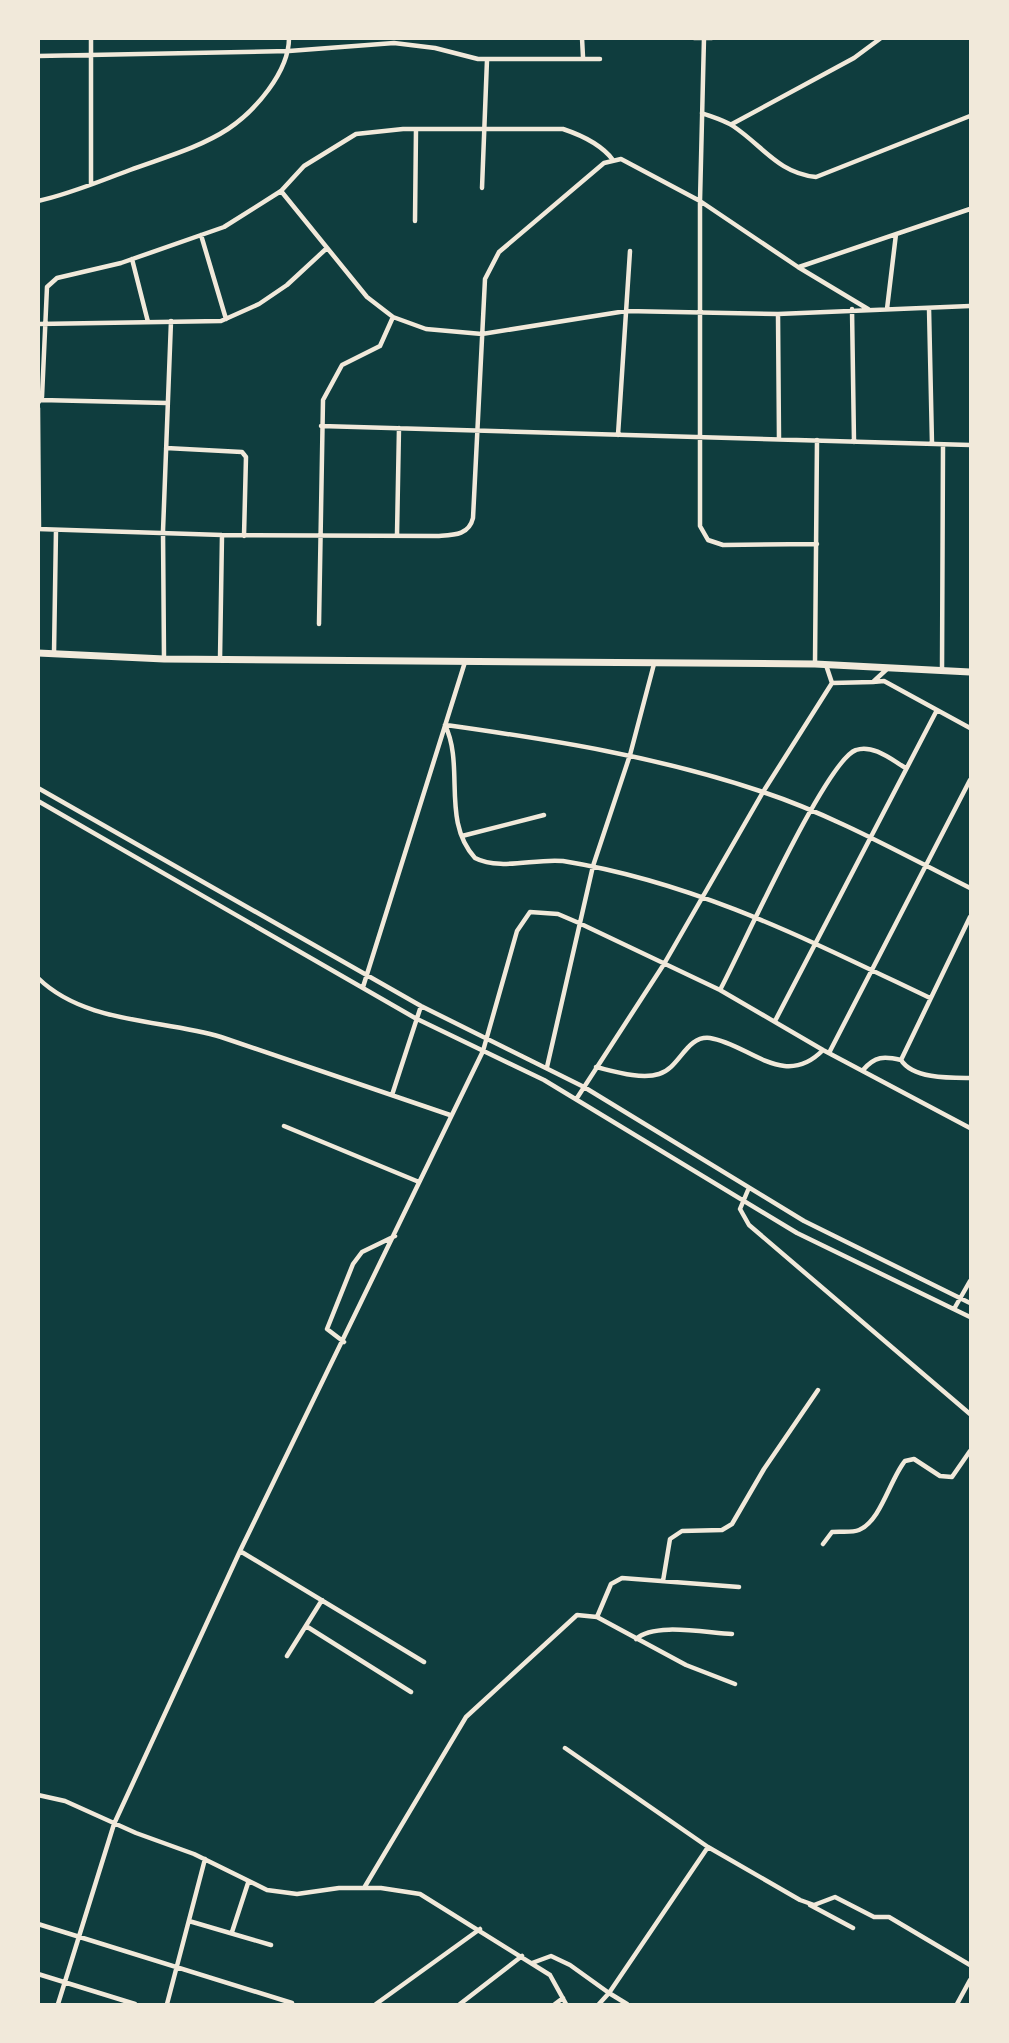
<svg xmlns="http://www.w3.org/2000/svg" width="1009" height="2043" font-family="Ubuntu,sans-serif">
<rect width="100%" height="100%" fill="#0f3d3e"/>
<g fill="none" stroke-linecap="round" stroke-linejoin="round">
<path stroke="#f1e9da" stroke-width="4.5" d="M 582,38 L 583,57
M 694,38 L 712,38
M 704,38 L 700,201 L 700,526 L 708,540 L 723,545 L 817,544
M 38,56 L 289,51 L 394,43 L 435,48 L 478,59 L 600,59
M 702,113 C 712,117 724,120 733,126 C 763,146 778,173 816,177 L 970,116
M 732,124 L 854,58 L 881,38
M 91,184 L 91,38
M 482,188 L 487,60
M 281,191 L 367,297 L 393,317 L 426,329 L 482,334 L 626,311 L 778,314 L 970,306
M 38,201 C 70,194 100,181 130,170 C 162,158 199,148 228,129 C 255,111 289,72 289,38
M 415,221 L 416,129
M 201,235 L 226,319
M 132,259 L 148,322
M 799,267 L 970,209
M 929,308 L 932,444
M 852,309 L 854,442
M 887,309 L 896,234
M 778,314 L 779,439
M 38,324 L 221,321 L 259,304 L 287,285 L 327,248
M 41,400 L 167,403
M 38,403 L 42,397 L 47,287 L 57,278 L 121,263 L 224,227 L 281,191 L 304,166 L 356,134 L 403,129 L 563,129 C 581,135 601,144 613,160
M 38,408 L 39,529
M 321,426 L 970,445
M 618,435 L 630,251
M 166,448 L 242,452 L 246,457 L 244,536
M 38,529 L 222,535 L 439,536 C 454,535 469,535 473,518 L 485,279 L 499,252 L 604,163 L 621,159 L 700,201 L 798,267 L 868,309
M 397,535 L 399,428
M 319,624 L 323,400 L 342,365 L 380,346 L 393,317
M 54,653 L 56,530
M 164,659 L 163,531 L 171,321
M 220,659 L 222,535
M 815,664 L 817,440
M 826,665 L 832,683 L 873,682 L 887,669
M 942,670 L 943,445
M 873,682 L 884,681 L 970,728
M 445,725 C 465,766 441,821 475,858 C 500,871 535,858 563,861 C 698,883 808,940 930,998
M 446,725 C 553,740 660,757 763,792 C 835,816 902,854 970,888
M 38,788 L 421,1006 L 584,1087 L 804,1221 L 970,1303
M 38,801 L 415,1018 L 544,1080 L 797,1233 L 970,1317
M 462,836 L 544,815
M 38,978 C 85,1024 161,1019 221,1037 L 450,1115
M 363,987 L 465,662
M 720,990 C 741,951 826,760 856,750 C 872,744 891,759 904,767
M 775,1021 L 937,710
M 829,1053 L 970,780
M 901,1060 L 970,917
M 547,1067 L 593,866 L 630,755 L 654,664
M 596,1067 C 613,1071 641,1080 659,1074 C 680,1068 686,1035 710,1038 C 749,1044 784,1090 823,1050
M 863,1070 C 875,1056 884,1056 901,1060 C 913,1079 951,1078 970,1078
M 392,1095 L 421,1006
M 577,1098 L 664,964 L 763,792 L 832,683
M 284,1126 L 419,1182
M 748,1190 L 740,1209 L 749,1225 L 970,1414
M 954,1309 L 970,1281
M 344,1342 L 327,1329 L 353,1264 L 362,1252 L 395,1236
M 823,1544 L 832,1532 C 840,1531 852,1533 859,1530 C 881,1521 890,1479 905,1461 L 914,1459 L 940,1476 L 952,1477 L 970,1451
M 240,1551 L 424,1662
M 663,1581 L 670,1539 L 682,1531 L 722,1530 L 732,1524 L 764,1469 L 818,1390
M 597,1617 L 611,1584 L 622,1578 L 739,1587
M 306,1626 L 411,1692
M 636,1639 C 654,1622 707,1633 732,1634
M 287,1656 L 322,1600
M 565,1748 L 708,1847 L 800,1900 L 814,1905 L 835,1897 L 874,1917 L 889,1917 L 970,1965
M 38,1795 L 65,1801 L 136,1833 L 194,1854 L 267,1890 L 297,1894 L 339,1888 L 381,1888 L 420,1894 L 550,1975 L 566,2004
M 364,1888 L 466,1717 L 577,1615 L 597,1617 L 686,1665 L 735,1684
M 810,1905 L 853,1928
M 189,1921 L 271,1945
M 38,1924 L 292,2003
M 232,1932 L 248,1883
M 532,1963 L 551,1956 L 570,1965 L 609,1993 L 599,2004
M 38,1974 L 135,2004
M 58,2004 L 114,1824 L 240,1551 L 483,1051 L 517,931 L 530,912 L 558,914 L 579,923 L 720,990 L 823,1050 L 970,1128
M 167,2004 L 205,1859
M 376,2004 L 480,1929
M 460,2004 L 522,1956
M 555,2004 L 563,1998
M 627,2004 L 609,1993 L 708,1847
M 957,2004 L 970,1980"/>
<path stroke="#f1e9da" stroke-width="7" d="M 38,653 L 164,659 L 815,664 L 970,672"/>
</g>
<rect width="1009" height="2043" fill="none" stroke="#f1e9da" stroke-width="80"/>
</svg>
